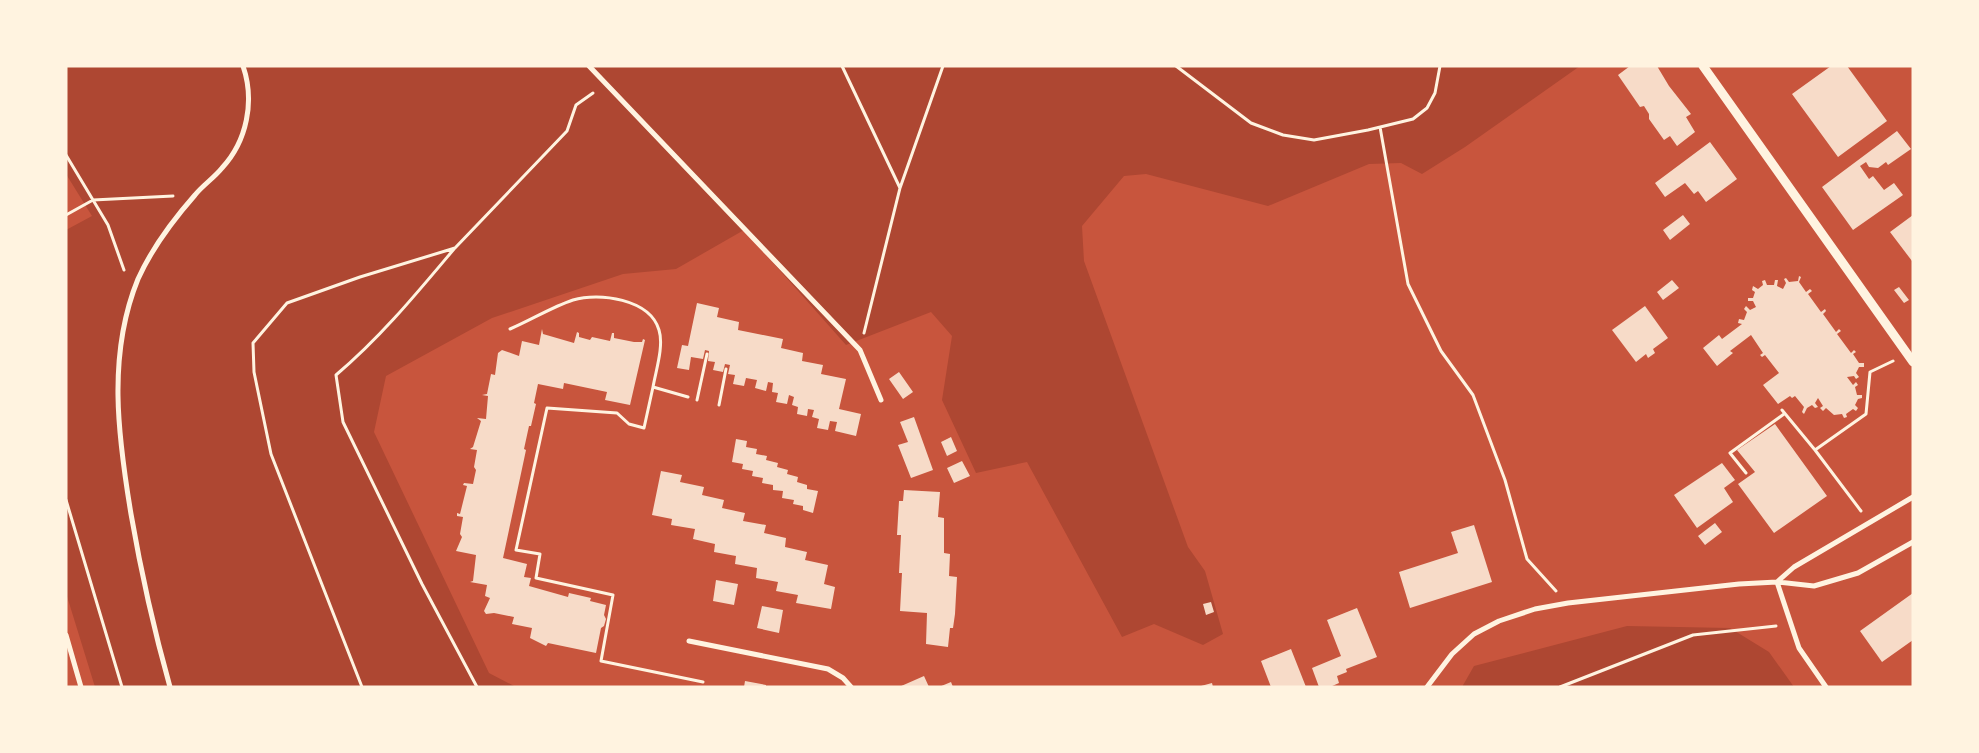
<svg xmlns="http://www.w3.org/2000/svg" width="1979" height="753" font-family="'Source Sans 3',sans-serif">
<rect width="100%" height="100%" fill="#c8553d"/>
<path fill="#ae4732" d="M 66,66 L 1580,66 L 1465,147 L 1422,174 L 1401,163 L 1369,164 L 1268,206 L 1146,174 L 1124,176 L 1082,226 L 1084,261 L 1188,547 L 1205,571 L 1223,634 L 1203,645 L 1154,624 L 1122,637 L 1027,462 L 976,473 L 942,400 L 952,336 L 931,312 L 846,345 L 744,230 L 676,269 L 623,274 L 492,318 L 386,376 L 374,432 L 489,673 L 516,687 L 95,687 L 66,593 L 66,230 L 92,216 L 66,174 Z
M 1627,626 L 1730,628 L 1769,652 L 1794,687 L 1462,687 L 1474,666 Z"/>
<path fill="#f7dbc8" d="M 1630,66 L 1657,66 L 1669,86 L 1691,114 L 1686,117 L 1695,132 L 1677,146 L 1670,136 L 1664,140 L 1649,119 L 1649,114 L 1644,106 L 1640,107 L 1618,75 Z
M 1831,66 L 1847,66 L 1887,121 L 1838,157 L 1792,94 Z
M 1897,131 L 1911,149 L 1888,165 L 1886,162 L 1878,168 L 1869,167 L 1866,162 L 1860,166 L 1869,179 L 1873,176 L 1884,190 L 1894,183 L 1903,195 L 1853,230 L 1822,187 Z
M 1710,142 L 1737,179 L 1706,202 L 1698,191 L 1694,194 L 1685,183 L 1665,197 L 1655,183 Z
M 1683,215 L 1690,224 L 1670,240 L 1663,230 Z
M 1913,215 L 1913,260 L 1912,261 L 1890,232 Z
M 1799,276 L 1801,277 L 1799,282 L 1806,292 L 1810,289 L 1812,291 L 1808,294 L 1821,312 L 1825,309 L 1826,311 L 1823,314 L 1836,332 L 1839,329 L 1841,331 L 1837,334 L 1851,353 L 1854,350 L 1856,352 L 1853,354 L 1859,363 L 1864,363 L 1864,367 L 1859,367 L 1856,373 L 1859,377 L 1856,379 L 1854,376 L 1847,377 L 1853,385 L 1856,382 L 1858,385 L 1855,387 L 1857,395 L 1862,395 L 1862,398 L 1858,399 L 1855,405 L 1858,408 L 1856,411 L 1853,409 L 1846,414 L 1847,417 L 1844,418 L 1842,414 L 1834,415 L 1826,408 L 1823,411 L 1820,408 L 1823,406 L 1818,398 L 1815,403 L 1818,407 L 1815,408 L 1812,405 L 1807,408 L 1804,414 L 1802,412 L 1804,407 L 1795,396 L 1792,398 L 1790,396 L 1778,404 L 1763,385 L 1779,373 L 1765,355 L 1762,357 L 1760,355 L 1763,353 L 1751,335 L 1730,351 L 1733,353 L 1717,366 L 1703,348 L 1719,335 L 1722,339 L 1742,324 L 1738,323 L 1739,319 L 1744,320 L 1747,312 L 1744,309 L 1746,306 L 1750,310 L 1756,307 L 1753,301 L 1748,301 L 1748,298 L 1753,298 L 1755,292 L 1752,290 L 1753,286 L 1758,289 L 1763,285 L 1762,281 L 1765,280 L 1767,285 L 1774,285 L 1775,280 L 1778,280 L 1777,286 L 1783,289 L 1786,283 L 1784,279 L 1786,278 L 1789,282 L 1798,281 Z
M 1672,280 L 1679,288 L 1663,300 L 1657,292 Z
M 1899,287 L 1909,300 L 1904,303 L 1894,290 Z
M 697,303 L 719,308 L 717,317 L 739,322 L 738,330 L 783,339 L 781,348 L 803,353 L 802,361 L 823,365 L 821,374 L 846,379 L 839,409 L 861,414 L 856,436 L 835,431 L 837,422 L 830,421 L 828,430 L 817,428 L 819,419 L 812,417 L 814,410 L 808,409 L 807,416 L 797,414 L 798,407 L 792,405 L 794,397 L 789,395 L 787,404 L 776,402 L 778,393 L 772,392 L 773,383 L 768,382 L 766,391 L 755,388 L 757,380 L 746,378 L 744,386 L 733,384 L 735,375 L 728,374 L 730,365 L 725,364 L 723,372 L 713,370 L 715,362 L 708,361 L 709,351 L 705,350 L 703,359 L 691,357 L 689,370 L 677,368 L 682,345 L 688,346 Z
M 1645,306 L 1668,338 L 1653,349 L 1655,353 L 1648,358 L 1646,354 L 1636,362 L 1612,330 Z
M 542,329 L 543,334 L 574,343 L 577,332 L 579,333 L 579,337 L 590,340 L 592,337 L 610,341 L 612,333 L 614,333 L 614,338 L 634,342 L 642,342 L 643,339 L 645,340 L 630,405 L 605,400 L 607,392 L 564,383 L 563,389 L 538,384 L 534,403 L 536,404 L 531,426 L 529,426 L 524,449 L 526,450 L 503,558 L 527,564 L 524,577 L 531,578 L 529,586 L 568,597 L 569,593 L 591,598 L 590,601 L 606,605 L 604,615 L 606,619 L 604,626 L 601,628 L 596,653 L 548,643 L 546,646 L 530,638 L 532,628 L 512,624 L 514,617 L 494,613 L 486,614 L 484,611 L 490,598 L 485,596 L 487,585 L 470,582 L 473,581 L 476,555 L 456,551 L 462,537 L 460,534 L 463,517 L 457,516 L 457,513 L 460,514 L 467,486 L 463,485 L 464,483 L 473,484 L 476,470 L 474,467 L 477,450 L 470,449 L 473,447 L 481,421 L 477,418 L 486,419 L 488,396 L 482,395 L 487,394 L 491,374 L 495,375 L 498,353 L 502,350 L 519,356 L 522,341 L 539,345 Z
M 899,372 L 913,392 L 903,399 L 889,379 Z
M 914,417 L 933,470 L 911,478 L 898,445 L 908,442 L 900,422 Z
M 1775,424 L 1827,496 L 1774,533 L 1738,484 L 1755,472 L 1737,450 Z
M 951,437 L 957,451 L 947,456 L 941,442 Z
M 736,439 L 747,441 L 746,447 L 757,449 L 756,454 L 767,456 L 766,460 L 778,463 L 777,467 L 788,470 L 787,474 L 798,477 L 797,482 L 807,485 L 807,489 L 818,491 L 813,513 L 803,510 L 803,506 L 793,504 L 794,500 L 782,498 L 783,491 L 773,490 L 773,485 L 762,483 L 763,478 L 752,476 L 753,471 L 742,469 L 743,464 L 732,462 Z
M 962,461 L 970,476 L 954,483 L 947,468 Z
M 1722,463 L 1735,480 L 1724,488 L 1733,502 L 1697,528 L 1674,495 Z
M 661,471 L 682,475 L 680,482 L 704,487 L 702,495 L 724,500 L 722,508 L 745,513 L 743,521 L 766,525 L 764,533 L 786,538 L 785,547 L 807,552 L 805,560 L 828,565 L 824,584 L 835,587 L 831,609 L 796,603 L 798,595 L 776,591 L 778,582 L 756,578 L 757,568 L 735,564 L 736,556 L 714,552 L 715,544 L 693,539 L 695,529 L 671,525 L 672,519 L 652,515 Z
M 904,490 L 940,492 L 938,517 L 944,518 L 944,553 L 950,554 L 949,576 L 957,577 L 955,614 L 953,628 L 950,628 L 948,647 L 926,644 L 927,613 L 900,611 L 902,573 L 899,573 L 901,535 L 897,535 L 899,501 L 903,501 Z
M 1715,523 L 1722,532 L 1705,545 L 1698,536 Z
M 1474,525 L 1492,582 L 1410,608 L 1399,572 L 1458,553 L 1451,532 Z
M 716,580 L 738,584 L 734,605 L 713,601 Z
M 1913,593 L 1913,640 L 1882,662 L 1860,631 Z
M 1211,602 L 1214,612 L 1206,615 L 1203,604 Z
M 762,606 L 783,610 L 779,633 L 757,628 Z
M 1357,608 L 1377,657 L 1346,669 L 1347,672 L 1337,676 L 1339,683 L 1330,687 L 1319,687 L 1312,668 L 1341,656 L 1327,620 Z
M 1291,649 L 1306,687 L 1271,687 L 1261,661 Z
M 924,676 L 929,687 L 899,687 Z
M 745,681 L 766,685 L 766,687 L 744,687 Z
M 951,682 L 953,687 L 939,687 Z
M 1212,683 L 1213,687 L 1201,687 L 1201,686 Z"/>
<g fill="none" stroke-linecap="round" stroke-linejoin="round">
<path stroke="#fff3e0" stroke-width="3" d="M 842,66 L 900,188 L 943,66
M 1176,66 L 1251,123 L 1283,135 L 1314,140 L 1368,130 L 1413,119 L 1427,108 L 1435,93 L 1440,66
M 1380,127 L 1408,284 L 1441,351 L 1473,395 L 1505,480 L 1527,559 L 1556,591
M 66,155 L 108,225 L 124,270
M 66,215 L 93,200 L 173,196
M 454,249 C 417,293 380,338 336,375 L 343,422 L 422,584 L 477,687
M 510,329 C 531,320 552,307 573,300 C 599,292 650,299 659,330 C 664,346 656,370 653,387
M 864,333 L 900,188
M 688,397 L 653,387 L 644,428 L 629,424 L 617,413 L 547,408 L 516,550 L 540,554 L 536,578 L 613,595 L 601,661 L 703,682
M 697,400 L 707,354
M 719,405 L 726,369
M 1782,410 L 1815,450
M 1746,473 L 1730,453 L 1784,414
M 66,500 L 122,687
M 1861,511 L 1815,450 L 1866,414 L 1870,372 L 1893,361
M 362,687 L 271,454 L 254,372 L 253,343 L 287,303 L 360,277 L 455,248 L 567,131 L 576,105 L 593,93
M 1560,687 L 1693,635 L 1776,626"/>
<path stroke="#fff3e0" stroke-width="5" d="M 589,66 L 860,350 L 881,400
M 1777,582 L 1794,567 L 1913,497
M 1777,582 L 1799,648 L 1826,687
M 66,635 L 81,687
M 689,641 L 828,669 L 843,678 L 851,687
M 170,687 C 154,630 141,572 131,514 C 118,436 107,355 138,279 C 152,248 173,220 195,195 C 203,185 214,178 222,168 C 247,141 255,101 243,66
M 1427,687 L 1452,654 L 1474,634 L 1499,621 L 1535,609 L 1568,603 L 1739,584 L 1777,582 L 1814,586 L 1858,573 L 1913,542"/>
<path stroke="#fff3e0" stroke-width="9" d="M 1703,66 L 1913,362"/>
</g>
<rect width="1979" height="753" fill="none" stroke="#fff3e0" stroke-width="135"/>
</svg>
